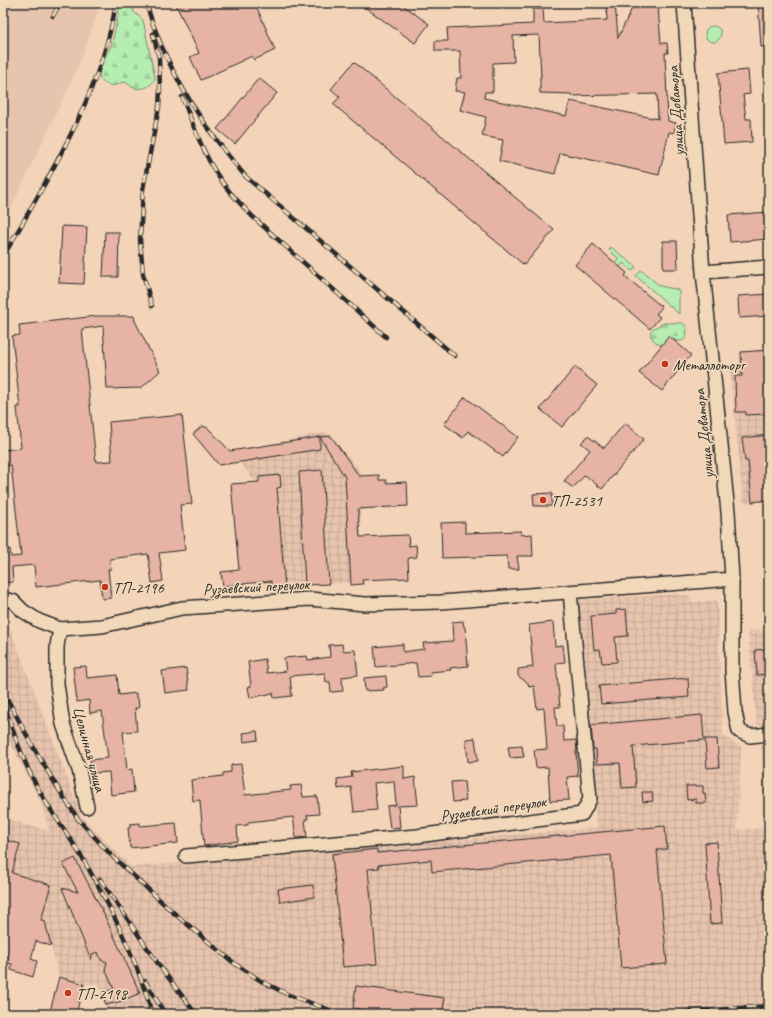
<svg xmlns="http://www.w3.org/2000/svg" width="772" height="1017" font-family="Caveat,sans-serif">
<defs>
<pattern id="industrial-grid" width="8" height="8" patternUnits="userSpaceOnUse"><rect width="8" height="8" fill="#e7c4ad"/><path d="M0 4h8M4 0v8" fill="none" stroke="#c6a995"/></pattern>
<pattern id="forest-firs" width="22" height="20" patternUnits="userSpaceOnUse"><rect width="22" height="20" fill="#b6eeb2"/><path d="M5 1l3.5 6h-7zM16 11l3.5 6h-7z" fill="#9dcc99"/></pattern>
</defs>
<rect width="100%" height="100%" fill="#f3d4b8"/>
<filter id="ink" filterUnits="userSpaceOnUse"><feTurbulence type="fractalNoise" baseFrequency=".025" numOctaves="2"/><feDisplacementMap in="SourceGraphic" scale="8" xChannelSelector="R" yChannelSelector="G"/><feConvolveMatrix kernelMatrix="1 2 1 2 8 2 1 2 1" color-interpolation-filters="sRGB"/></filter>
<g filter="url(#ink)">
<path fill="#e7c4ad" d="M 3,3 L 101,3 L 79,65 L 3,225 Z"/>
<path fill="url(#industrial-grid)" d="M 769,365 L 769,501 L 743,503 L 730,367 Z
M 327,432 L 360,471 L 361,582 L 266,588 L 257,484 L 232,452 Z
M 681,594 L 681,596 L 690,595 L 691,602 L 717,600 L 723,736 L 741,747 L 737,830 L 766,828 L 761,744 L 769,744 L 769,1014 L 107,1014 L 99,984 L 85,984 L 59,977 L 51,946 L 3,932 L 3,818 L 49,831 L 42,805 L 3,729 L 3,610 L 82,817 L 131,867 L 597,828 L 589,725 L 576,600 Z
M 769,630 L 769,724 L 757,725 L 748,631 Z"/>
<path fill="#b6eeb2" stroke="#708c6e" d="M705 34a8 8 0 1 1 16 0a8 8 0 1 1-16 0Z
M 611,247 L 636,267 L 632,271 L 623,263 L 619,268 L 614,264 L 619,259 L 609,250 Z
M 641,270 L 660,286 L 679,290 L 679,314 L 636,276 Z"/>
<path fill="url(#forest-firs)" stroke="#708c6e" d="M 120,3 L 135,3 L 133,11 L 143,20 L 155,78 C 152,87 141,91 132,87 C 130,85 127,83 124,82 C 121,82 119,84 116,85 C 109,87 99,82 99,75 C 99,65 107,54 111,46 C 115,32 118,17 120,3 Z
M 664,323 L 682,323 L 686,326 L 687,330 L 686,338 L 682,341 L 677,341 L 671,338 L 661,345 C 656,343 649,338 651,331 L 654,328 Z"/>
<path fill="#e6b3a4" stroke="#2b2b2b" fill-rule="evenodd" d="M 175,3 L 255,3 L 275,50 L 254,60 L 252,56 L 201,80 L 190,57 L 199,53 Z
M 359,3 L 400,3 L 429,24 L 415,43 Z
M 606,3 L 615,3 L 618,38 L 632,8 L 658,7 L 661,43 L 667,43 L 668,53 L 665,53 L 668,121 L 676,123 L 674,133 L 669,132 L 659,175 L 560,153 L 555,174 L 499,161 L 503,140 L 482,136 L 486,117 L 460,110 L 465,92 L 455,91 L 457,78 L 461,78 L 460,51 L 435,51 L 435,41 L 448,41 L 447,28 L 533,24 L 533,9 L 543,9 L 544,23 L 607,20 ZM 539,35 L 541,77 L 540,77 L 540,93 L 571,94 L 571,96 L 657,94 L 658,119 L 570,101 L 566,116 L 484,98 L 485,92 L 493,92 L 493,63 L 514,62 L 513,36 Z
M 758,3 L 769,3 L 769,46 L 761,47 Z
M 354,62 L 554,230 L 524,265 L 333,104 L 340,97 L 331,89 Z
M 748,70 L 750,94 L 743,95 L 746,119 L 751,119 L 752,142 L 724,144 L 718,73 Z
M 259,78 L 277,93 L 235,144 L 217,129 Z
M 769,212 L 769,239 L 730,242 L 728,215 Z
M 62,226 L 87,227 L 84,284 L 59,283 Z
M 105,232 L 119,232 L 118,277 L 103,277 Z
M 663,241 L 677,241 L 678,269 L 663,269 Z
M 593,244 L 627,273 L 625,276 L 662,307 L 656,314 L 660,317 L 650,329 L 575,265 Z
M 769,294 L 769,316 L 739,318 L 738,296 Z
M 97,316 L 134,316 L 135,321 L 160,371 L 141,388 L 107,389 L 103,326 L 82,329 L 96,462 L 112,461 L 109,422 L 182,415 L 192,504 L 180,505 L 185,550 L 159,553 L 163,581 L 152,583 L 148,554 L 110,559 L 111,569 L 108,569 L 111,598 L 102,599 L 100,580 L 36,587 L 34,565 L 12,567 L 13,582 L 3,583 L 3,549 L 10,549 L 11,557 L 21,556 L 11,465 L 3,466 L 3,450 L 21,448 L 17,407 L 20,407 L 12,336 L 20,335 L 19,325 Z
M 669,336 L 691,355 L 662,391 L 639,373 Z
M 769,350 L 769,414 L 746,415 L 746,412 L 736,412 L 735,376 L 742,376 L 741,352 Z
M 575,367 L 597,385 L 562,427 L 540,409 Z
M 465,397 L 518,437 L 503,457 L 468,431 L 463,438 L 444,424 Z
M 625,423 L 644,439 L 602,489 L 585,475 L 573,488 L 564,481 L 590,450 L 581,443 L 588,436 L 604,448 Z
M 202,426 L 208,428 L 230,451 L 320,437 L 320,449 L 258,459 L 258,458 L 254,460 L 219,465 L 193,434 Z
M 769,435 L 769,500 L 752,502 L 748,461 L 745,461 L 742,438 Z
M 331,436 L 359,476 L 379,475 L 379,480 L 386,480 L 386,483 L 407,482 L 408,506 L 358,509 L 360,537 L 408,535 L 409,546 L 416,545 L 417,557 L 409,558 L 409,559 L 408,559 L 409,578 L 362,580 L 363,584 L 351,585 L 345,477 L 320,437 Z
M 322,470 L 329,584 L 305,585 L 299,472 Z
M 280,475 L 281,487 L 277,488 L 285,588 L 271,588 L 271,581 L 223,586 L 221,572 L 239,570 L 231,484 L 259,482 L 259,477 Z
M 552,493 L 552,506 L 534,506 L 533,494 Z
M 465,522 L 465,533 L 521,531 L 521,535 L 532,534 L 533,556 L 517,556 L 519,569 L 508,569 L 507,556 L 442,558 L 441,523 Z
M 626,609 L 628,636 L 615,637 L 617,662 L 602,663 L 600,649 L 594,650 L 591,616 L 616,614 L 616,610 Z
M 463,621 L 464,627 L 465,627 L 468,666 L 450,668 L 451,670 L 430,672 L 431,676 L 418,677 L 416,663 L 376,667 L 374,647 L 403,644 L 403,652 L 424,649 L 423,643 L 453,641 L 452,622 Z
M 553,622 L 555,646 L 563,645 L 565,662 L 556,663 L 560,707 L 555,707 L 557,726 L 563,726 L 564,741 L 576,740 L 577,751 L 576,751 L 578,776 L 567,777 L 569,800 L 550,801 L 548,767 L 536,768 L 534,750 L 547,749 L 544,708 L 537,709 L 534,686 L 529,687 L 528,683 L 518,676 L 518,669 L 533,667 L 529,625 Z
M 342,644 L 343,651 L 355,650 L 358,675 L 342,677 L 343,691 L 331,692 L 330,682 L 326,682 L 325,673 L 290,676 L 292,696 L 274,698 L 273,693 L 250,698 L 248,687 L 251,686 L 248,662 L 265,659 L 267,673 L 286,671 L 284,658 L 307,656 L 308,660 L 330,657 L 329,645 Z
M 769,649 L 769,674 L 757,675 L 755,650 Z
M 86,666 L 87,678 L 117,675 L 119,695 L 136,693 L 136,698 L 138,698 L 139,708 L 135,708 L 137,731 L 123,732 L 127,770 L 132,769 L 134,792 L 111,795 L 109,772 L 92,773 L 90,760 L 108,758 L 102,711 L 90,713 L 89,700 L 77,702 L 73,667 Z
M 186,668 L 189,690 L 165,693 L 162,671 Z
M 386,676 L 387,687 L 383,688 L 384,690 L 365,691 L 364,678 Z
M 688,678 L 689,697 L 601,704 L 599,686 Z
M 702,715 L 704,740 L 633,746 L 636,787 L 622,788 L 620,763 L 597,764 L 596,749 L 593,749 L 591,725 Z
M 257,731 L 258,740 L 244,742 L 243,733 Z
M 475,738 L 478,761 L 468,762 L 466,739 Z
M 705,739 L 717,739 L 719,767 L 707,768 Z
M 522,746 L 524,757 L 510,758 L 508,747 Z
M 241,764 L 245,795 L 291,790 L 290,786 L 301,785 L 303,797 L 317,796 L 319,814 L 307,815 L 308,819 L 305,819 L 307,837 L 296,838 L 293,817 L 248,822 L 248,825 L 237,826 L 238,841 L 204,846 L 200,802 L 200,800 L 193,801 L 191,780 L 223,776 L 223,773 L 231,772 L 231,765 Z
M 404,766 L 404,779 L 415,777 L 418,805 L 398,806 L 400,827 L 390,828 L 387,806 L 396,805 L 394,781 L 374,783 L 377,810 L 354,812 L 351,787 L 338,789 L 337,779 L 352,777 L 351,772 Z
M 464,781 L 466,801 L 453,802 L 451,782 Z
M 686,786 L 703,786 L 703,793 L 705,793 L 706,803 L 696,803 L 696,799 L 687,800 Z
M 642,792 L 652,792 L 653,801 L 643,802 Z
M 140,823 L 140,826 L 176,823 L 178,843 L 130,848 L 128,828 L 130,828 L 130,824 Z
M 665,826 L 667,849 L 657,850 L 667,964 L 621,968 L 611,855 L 432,872 L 431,860 L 378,865 L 379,868 L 368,869 L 377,964 L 343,967 L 332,854 L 377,849 L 377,853 Z
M 3,839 L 20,844 L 12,873 L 51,885 L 41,920 L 45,921 L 51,946 L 36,941 L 31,959 L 37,961 L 33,977 L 11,970 L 12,964 L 7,963 L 9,955 L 3,953 Z
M 717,842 L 722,923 L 710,924 L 705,843 Z
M 75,858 L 102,910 L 140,993 L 122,1001 L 106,1005 L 102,993 L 114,989 L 105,969 L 107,962 L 101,960 L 98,952 L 92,954 L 91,960 L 62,888 L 78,892 L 63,864 Z
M 313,885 L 314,897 L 280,902 L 278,889 Z
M 59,977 L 84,984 L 76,1014 L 60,1014 L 50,1011 Z
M 356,986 L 445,998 L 442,1014 L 397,1014 L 353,1008 Z"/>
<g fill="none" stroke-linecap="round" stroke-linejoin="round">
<defs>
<path id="minor" d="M 684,3 L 703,272 L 728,512 L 732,579 L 732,670 L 735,712 L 739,731 L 750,736 L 769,734
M 703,272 L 769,267
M 3,599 L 13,601 L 23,611 L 39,621 L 60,629 L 102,626 L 182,608 L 309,599 L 365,604 L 441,602 L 732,579
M 60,629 L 57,646 L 57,684 L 63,724 L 79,770 L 87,807
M 186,856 L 417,836 L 582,814 L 590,799 L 570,592"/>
</defs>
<use href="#minor" stroke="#2b2b2b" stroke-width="16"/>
<use href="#minor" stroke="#f1d8b9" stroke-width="13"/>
<defs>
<path id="rail" d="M 146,3 C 165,68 202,126 246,177 L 455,356
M 53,16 L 60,3
M 182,97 C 193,124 203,154 220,179 C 229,193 241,204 252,216 L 386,337
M 3,257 C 48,178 101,94 116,3
M 152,306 L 143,274 L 140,240 L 143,189 L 159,107 L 160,90 L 159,58 L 153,34
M 3,691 L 32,745 L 59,790 L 78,819 L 112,856 L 175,914 L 234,963 L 261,981 L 289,995 L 341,1014
M 3,701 C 12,729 21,756 34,781 C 49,811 71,837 87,866 C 114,913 138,962 152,1014
M 100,879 L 161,968 L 196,1014
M 145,981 L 165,1014
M 657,1014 L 769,1006"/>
</defs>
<use href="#rail" stroke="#2b2b2b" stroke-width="4.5"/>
<use href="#rail" stroke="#f1d8b9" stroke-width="3" stroke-dasharray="9" stroke-linecap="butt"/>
</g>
</g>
<g fill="#c8321e" stroke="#f1d8b9" stroke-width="1.5">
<circle cx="665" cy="364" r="4"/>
<circle cx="543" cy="500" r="4"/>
<circle cx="105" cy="587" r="4"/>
<circle cx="68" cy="993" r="4"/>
</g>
<g text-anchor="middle" stroke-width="3.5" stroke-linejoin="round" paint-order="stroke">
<g font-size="16" fill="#2b2b2b" stroke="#f1d8b9">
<text transform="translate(675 111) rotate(-94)" y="6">улица Доватора</text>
<text transform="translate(703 434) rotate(-96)" y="6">улица Доватора</text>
<text transform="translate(256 586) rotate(-3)" y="6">Рузаевский переулок</text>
<text transform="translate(90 749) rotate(75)" y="6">Целинная улица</text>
<text transform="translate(493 808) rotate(-8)" y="6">Рузаевский переулок</text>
</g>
<g font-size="16" fill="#2b2b2b" stroke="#f1d8b9" text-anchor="start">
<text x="673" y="370">Металлоторг</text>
<text x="551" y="506">ТП-2531</text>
<text x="113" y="593">ТП-2196</text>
<text x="76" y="999">ТП-2198</text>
</g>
</g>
<rect width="772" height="1017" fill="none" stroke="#f1d8b9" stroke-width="16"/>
<rect x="8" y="8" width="756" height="1001" fill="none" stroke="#2b2b2b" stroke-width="1.5" filter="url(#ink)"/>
</svg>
